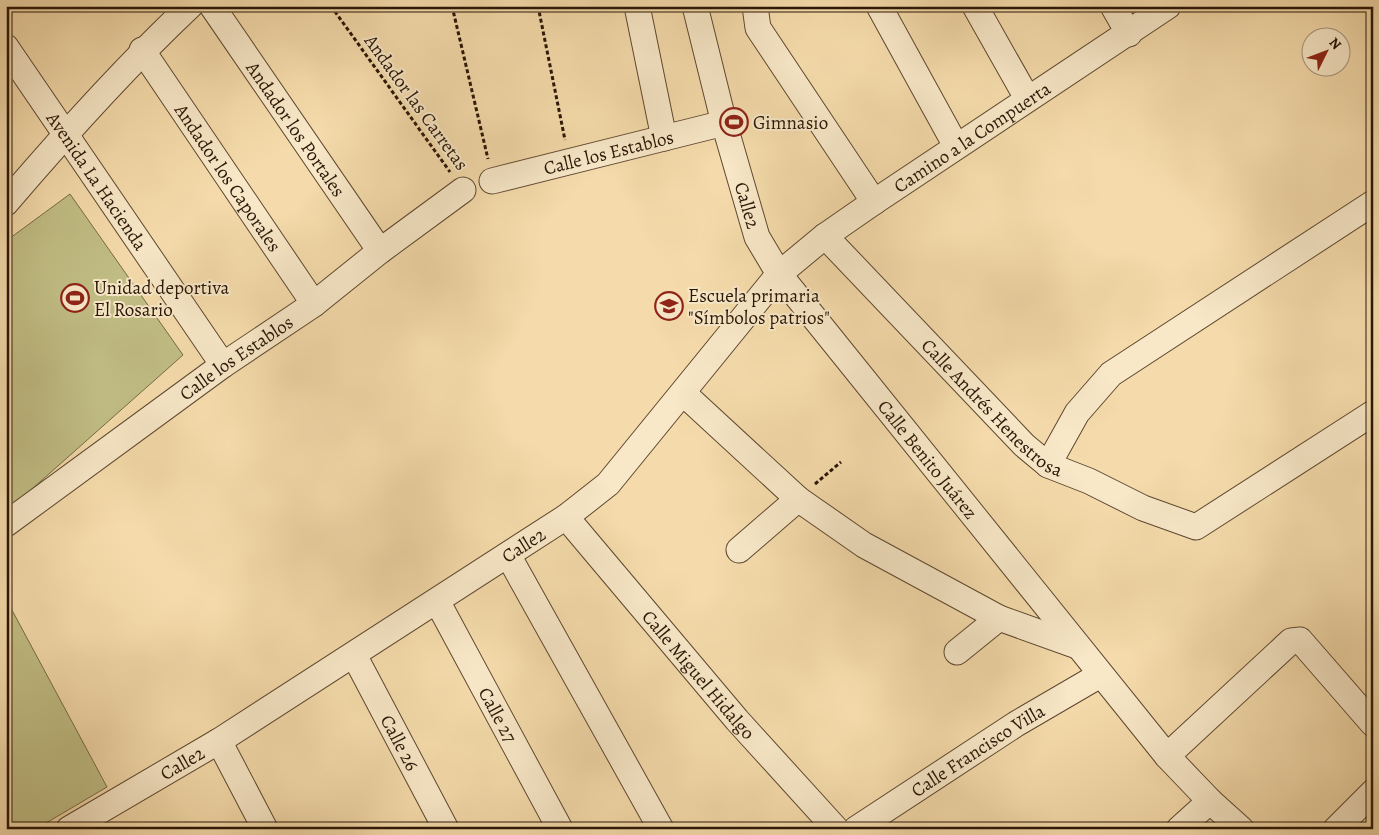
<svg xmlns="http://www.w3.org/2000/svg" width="1379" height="835" font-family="Alegreya,serif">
<rect width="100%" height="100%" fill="#f5dbab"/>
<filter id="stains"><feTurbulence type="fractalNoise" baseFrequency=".004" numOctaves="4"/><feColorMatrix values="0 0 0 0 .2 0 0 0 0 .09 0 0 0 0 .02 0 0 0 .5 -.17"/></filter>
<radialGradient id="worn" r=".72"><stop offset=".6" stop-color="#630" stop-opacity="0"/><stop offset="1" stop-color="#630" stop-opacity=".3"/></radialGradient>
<path fill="#c1be85" stroke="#766a46" d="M 70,194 L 183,355 L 6,512 L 6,241 Z
M 6,599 L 107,787 L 36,829 L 6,829 Z"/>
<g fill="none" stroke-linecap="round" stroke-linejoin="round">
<defs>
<g id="minor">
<path id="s1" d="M 212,6 L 380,251"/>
<path d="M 637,6 L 664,138"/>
<path id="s2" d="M 695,6 L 724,123 L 757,237 L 779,274 L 1167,756 L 1210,801 L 1241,829"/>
<path d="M 755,6 L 758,28 L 874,202"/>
<path d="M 879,6 L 956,146"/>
<path d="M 975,6 L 1027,98"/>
<path d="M 1113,6 L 1129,34"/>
<path id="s3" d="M 6,47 L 223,365"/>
<path id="s4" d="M 142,50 L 314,304"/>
<path id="s5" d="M 492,181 L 724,123"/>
<path d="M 6,203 C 65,134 124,68 190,6"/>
<path id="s6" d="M 825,236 L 1024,445 L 1048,465 L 1089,481 L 1143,508 L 1196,527 L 1373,413"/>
<path d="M 683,393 L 798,499 L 864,545 L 999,618 L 1077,646"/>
<path d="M 1048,465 L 1077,413 L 1111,374 L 1373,203"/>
<path id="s7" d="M 566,517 L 737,720 L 836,829"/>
<path id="s8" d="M 6,524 L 223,365 L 314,304 L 380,251 L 463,190"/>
<path d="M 739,550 L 798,499"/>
<path d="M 508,555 L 661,829"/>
<path id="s9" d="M 437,601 L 560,829"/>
<path d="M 957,652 L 999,618"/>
<path id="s10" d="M 354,655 L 446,829"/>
<path d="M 219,741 L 265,829"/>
<path d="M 1167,756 L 1291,641 L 1300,640 L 1373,724"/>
<path id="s11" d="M 69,829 L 219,741 L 566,517 L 608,484 L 779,274 L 825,236 L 874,202 L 1168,6"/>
<path id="s12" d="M 856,829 L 1016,724 L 1100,675"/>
<path d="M 1179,829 L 1210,801"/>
<path d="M 1336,829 L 1373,792"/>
</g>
</defs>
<use href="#minor" stroke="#5d4730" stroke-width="27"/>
<path stroke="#2a1607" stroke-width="3" stroke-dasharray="4 2.5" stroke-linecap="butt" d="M 331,6 L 450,172
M 452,6 L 488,159
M 538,6 L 565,140
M 815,484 L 841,462"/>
<use href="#minor" stroke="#f8e8c8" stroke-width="25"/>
</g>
<defs>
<symbol id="stadium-ring" viewBox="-11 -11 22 22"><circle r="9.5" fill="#f8e8c8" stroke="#8f2418" stroke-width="1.5"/><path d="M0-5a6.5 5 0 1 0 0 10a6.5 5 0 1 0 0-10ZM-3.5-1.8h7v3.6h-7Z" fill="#8f2418"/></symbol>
<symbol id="school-ring" viewBox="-11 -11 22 22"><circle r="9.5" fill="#f8e8c8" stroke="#8f2418" stroke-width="1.5"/><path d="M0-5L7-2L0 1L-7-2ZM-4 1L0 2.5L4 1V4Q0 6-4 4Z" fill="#8f2418"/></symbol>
</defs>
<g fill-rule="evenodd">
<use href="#stadium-ring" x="718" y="106" width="32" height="32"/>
<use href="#stadium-ring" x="59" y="282" width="32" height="32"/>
<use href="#school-ring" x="653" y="290" width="32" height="32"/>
</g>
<g text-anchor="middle" stroke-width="4" stroke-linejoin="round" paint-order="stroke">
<g font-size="19" fill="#2a1607" stroke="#f8e8c8">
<text transform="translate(417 102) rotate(54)" y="7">Andador las Carretas</text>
<text dy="7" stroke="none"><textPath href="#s1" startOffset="149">Andador los Portales</textPath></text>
<text dy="7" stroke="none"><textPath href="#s11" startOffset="1148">Camino a la Compuerta</textPath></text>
<text dy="7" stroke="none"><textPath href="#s5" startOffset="120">Calle los Establos</textPath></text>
<text dy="7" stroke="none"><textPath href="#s4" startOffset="154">Andador los Caporales</textPath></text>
<text dy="7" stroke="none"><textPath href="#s3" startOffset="162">Avenida La Hacienda</textPath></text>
<text dy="7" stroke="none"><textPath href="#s2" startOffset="206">Calle2</textPath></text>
<text dy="7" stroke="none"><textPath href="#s8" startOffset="284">Calle los Establos</textPath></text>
<text dy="7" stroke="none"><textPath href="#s6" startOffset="240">Calle Andrés Henestrosa</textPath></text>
<text dy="7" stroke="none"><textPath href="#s2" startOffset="520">Calle Benito Juárez</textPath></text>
<text dy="7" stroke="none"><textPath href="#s11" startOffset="536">Calle2</textPath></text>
<text dy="7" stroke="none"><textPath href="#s7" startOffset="206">Calle Miguel Hidalgo</textPath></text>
<text dy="7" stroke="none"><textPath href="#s9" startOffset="129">Calle 27</textPath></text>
<text dy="7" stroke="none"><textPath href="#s10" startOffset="99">Calle 26</textPath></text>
<text dy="7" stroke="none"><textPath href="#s12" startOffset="145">Calle Francisco Villa</textPath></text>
<text dy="7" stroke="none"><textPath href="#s11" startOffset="131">Calle2</textPath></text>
</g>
<g font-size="19" fill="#2a1607" stroke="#f8e8c8" text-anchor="start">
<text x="753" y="129">Gimnasio</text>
<text x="94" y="294">Unidad deportiva<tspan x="94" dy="22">El Rosario</tspan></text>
<text x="688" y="302">Escuela primaria<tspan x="688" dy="22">"Símbolos patrios"</tspan></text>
</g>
</g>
<rect width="1379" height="835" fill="none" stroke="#f5dbab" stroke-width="25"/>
<rect x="8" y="8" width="1364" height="820" fill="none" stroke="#2a1607" stroke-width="2.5"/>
<rect x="12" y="12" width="1354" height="810" fill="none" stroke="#2a1607"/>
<g transform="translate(1326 52) rotate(48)"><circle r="24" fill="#f8e8c8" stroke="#a6947b"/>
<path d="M0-4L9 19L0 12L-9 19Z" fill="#8f2418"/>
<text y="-8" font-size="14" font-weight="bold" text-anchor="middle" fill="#2a1607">N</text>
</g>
<rect width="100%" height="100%" filter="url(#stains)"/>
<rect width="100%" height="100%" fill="url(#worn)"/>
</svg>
